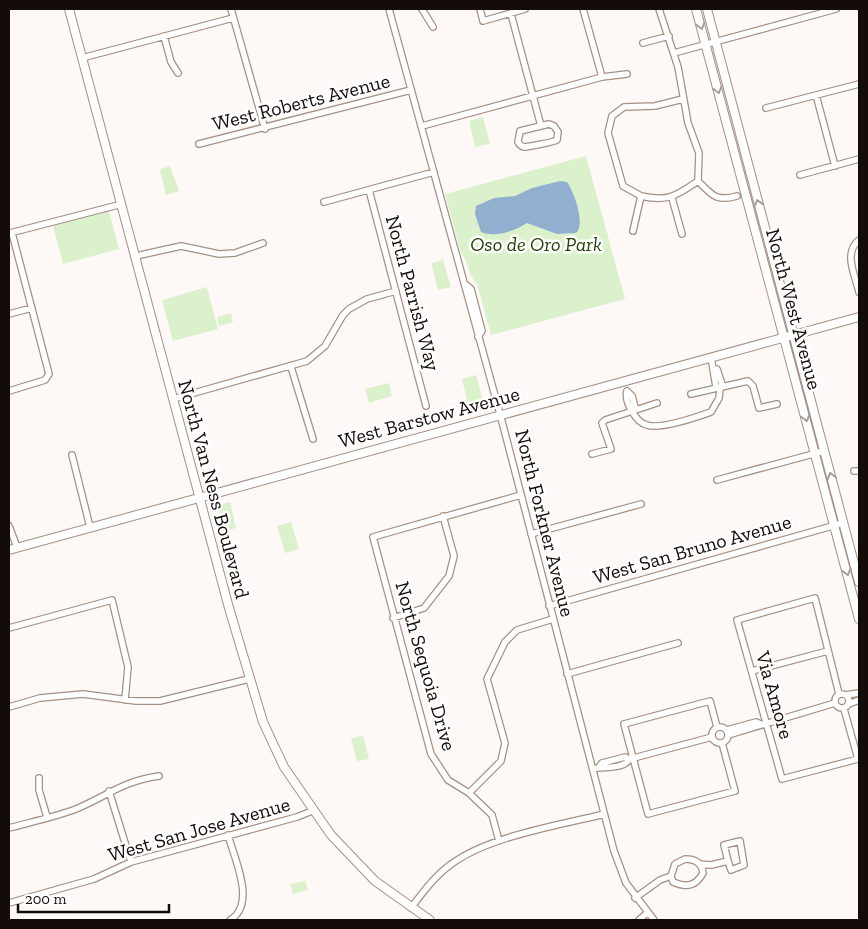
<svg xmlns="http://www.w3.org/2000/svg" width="868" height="929" font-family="'Zilla Slab',serif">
<rect width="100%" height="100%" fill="#fef9f7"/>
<path fill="#dbf1cc" d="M 483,117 L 490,144 L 475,147 L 469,121 Z
M 586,156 L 625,299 L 491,335 L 477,284 C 468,276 469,262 461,253 L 445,194 Z
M 170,166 L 179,191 L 166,195 L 160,171 L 161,169 Z
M 109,211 L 119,249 L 63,264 L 53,226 Z
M 443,260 L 451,287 L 438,290 L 431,263 Z
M 207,287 L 218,329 L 173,341 L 162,300 Z
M 231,313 L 233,322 L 219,326 L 217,317 Z
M 476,375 L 483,401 L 468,405 L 462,379 Z
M 389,383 L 392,396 L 369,403 L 365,389 Z
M 230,502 L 236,528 L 225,531 L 218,505 Z
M 291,522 L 299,549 L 285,553 L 277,526 Z
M 363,735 L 369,759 L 357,761 L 351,739 Z
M 305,881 L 308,890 L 293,894 L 290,884 Z"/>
<path fill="#92afcf" d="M 560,181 L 567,182 C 574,192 586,224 576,233 L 557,234 L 527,223 C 515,231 495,238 481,232 L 475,214 L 476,206 L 494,198 L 515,196 L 532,188 Z"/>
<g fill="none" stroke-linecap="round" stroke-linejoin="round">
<defs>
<path id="street" d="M 231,9 L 265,129
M 389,9 L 500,414 L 614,851 L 626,883 L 654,920
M 422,9 L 433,27
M 480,9 L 483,21 L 525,9
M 583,9 L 602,77
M 511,14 L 541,126
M 164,36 L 171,62 L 178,73
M 643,43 L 669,36
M 674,53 L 836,9
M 82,58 L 233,18
M 816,95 L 835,166
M 766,108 L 859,84
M 549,124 L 554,126 L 558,132 L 557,140 C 554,142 527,147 524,147 C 520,146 520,145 518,142 L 520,131 Z
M 422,126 L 602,77 L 627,74
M 199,144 L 411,90
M 800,175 L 859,159
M 698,181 C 712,195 716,202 737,196
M 369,190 L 426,406
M 641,196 C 668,202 676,196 698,181 L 699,153 L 688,123 L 678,67 L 659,9
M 672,198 L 682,234
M 324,202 L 434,172
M 633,231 L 641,196 L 623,186 L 608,133 L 612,116 L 624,107 L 655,106 L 683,99
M 10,233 L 122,204
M 859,240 C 843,253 855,275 859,292
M 136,256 L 181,246 L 219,254 L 235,253 L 263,243
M 465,284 L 471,289 L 482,331 L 478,337
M 9,314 L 32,308
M 711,357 L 716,387 L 720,389 L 722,384 L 717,369 L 714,369
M 291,367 L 313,439
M 9,391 L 45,380 L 49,374 L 12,233
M 691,394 L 748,381 L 753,386 L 759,408 L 777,404
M 173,399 L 307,361 L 325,346 L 343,315 L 349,309 L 367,299 L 396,291
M 633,412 L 635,407 L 632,396 L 627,391 C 625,399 629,407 633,413 C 637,419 640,423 647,425 C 661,430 697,417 711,412 L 719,398 L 720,389
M 592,454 L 611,449 L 602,423 L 605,420 L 657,403
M 72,455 L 90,527
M 854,471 L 859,471
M 717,480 L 824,451
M 9,526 L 17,547
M 531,534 L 641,504
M 549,606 L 843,523
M 393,618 L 424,608 L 449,576 L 454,556 L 443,516
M 9,628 L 112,600 L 128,667 L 125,700
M 752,671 L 828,651
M 567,674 L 678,643
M835 701a7 7 0 1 1 14 0a7 7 0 1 1-14 0Z
M 839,694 L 815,598 L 737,620 L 782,779 L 858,759 L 844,709
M 846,695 L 859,693
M 849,704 L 859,700
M 9,707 L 40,698 L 83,694 L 136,701 L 160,701 L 249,679
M712 735a8 8 0 1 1 16 0a8 8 0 1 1-16 0Z
M 717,727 L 710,701 L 624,724 L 648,814 L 735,791 L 722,743
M 727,730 L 756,722 L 761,724
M 728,735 L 835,703
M 599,767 L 602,763 L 625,757 L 630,759
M 593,769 C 604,766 622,770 630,759 L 712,737
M 39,778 L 39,790 L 47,817
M 109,791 L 131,862
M 469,793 L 501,761 L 505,743 L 487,679 L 505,642 L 517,630 L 553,619
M 9,828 C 31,822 55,817 76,809 C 107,796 123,781 159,776
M 228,835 C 234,858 257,904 230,920
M 499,841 L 492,815 L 469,793 L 448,780 L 431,754 L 373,537 L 521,495
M 685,859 C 695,859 702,863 703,873 C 696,886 687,888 673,882 L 671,876 L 675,864 Z
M 700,864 L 711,865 L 728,861 L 724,845 L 740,841 L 744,865 L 731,870 L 728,861
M 635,898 L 660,880 L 671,876
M 9,903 L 94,879 L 131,862 L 297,817 L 312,811
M 411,908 C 423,892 434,877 450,865 C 488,836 557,826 604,814
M 639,920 L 647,913"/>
<path id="secondary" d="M 69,9 L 229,608 L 263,722 L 284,767 L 331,835 L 375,881 L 430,920
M 696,9 L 859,619
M 707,9 L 859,582
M 9,550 L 859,317"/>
</defs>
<use href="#street" stroke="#a59083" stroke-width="8"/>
<use href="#secondary" stroke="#a59083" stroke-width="10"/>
<use href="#street" stroke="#fff" stroke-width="5.5"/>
<use href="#secondary" stroke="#fff" stroke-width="8"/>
</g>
<defs><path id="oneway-chevron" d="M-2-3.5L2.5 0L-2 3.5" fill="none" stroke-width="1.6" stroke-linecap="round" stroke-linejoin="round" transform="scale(1.25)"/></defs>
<g stroke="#a19e9c">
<use href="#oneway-chevron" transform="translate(701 26) rotate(75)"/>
<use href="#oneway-chevron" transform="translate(718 90) rotate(75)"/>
<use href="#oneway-chevron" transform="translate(758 203) rotate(-105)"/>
<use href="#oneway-chevron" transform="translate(806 418) rotate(75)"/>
<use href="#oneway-chevron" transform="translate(831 476) rotate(-105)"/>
<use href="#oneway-chevron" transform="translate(847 572) rotate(75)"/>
</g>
<g text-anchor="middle" stroke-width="5" stroke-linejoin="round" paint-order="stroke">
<g font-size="20" fill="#130c08" stroke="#fff">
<text transform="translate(301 102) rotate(-14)" y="7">West Roberts Avenue</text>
<text transform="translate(413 293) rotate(75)" y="7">North Parrish Way</text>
<text transform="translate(794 309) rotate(75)" y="7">North West Avenue</text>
<text transform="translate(429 417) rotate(-15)" y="7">West Barstow Avenue</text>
<text transform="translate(214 489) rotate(75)" y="7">North Van Ness Boulevard</text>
<text transform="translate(545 523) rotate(76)" y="7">North Forkner Avenue</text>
<text transform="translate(692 549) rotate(-16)" y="7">West San Bruno Avenue</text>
<text transform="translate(426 666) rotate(74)" y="7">North Sequoia Drive</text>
<text transform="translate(775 695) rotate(74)" y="7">Via Amore</text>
<text transform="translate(199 829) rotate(-16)" y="7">West San Jose Avenue</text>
</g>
<g font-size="20" font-style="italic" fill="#244008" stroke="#fff">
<text x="536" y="251">Oso de Oro Park</text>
</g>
</g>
<rect width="868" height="929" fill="none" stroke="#130c08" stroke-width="20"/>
<path d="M18 904v8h151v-8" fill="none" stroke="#130c08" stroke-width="2.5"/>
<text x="25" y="904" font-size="15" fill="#130c08" stroke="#ffffff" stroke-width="4" paint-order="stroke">200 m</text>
</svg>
